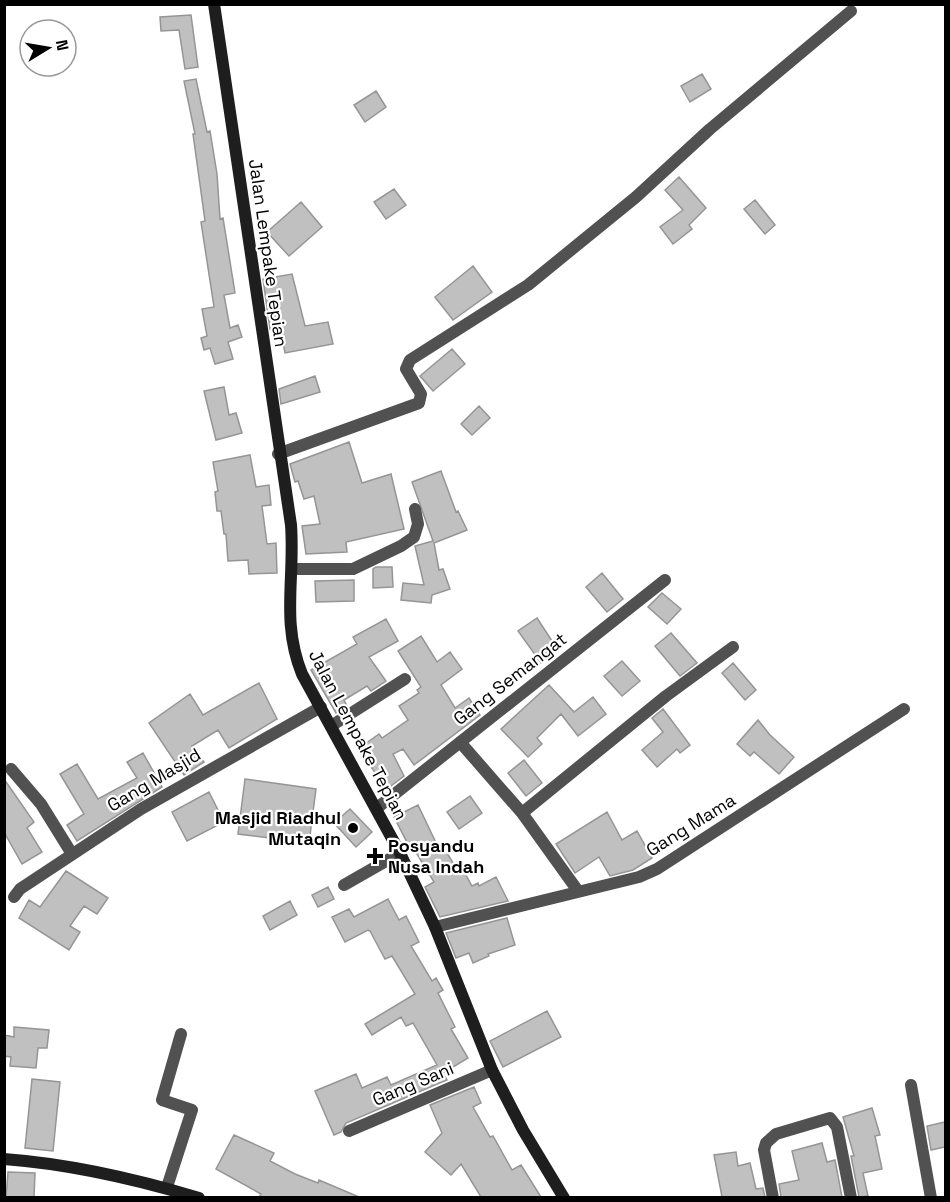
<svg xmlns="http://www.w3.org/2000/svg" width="950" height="1202" font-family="'Space Grotesk',sans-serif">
<rect width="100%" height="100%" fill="#fff"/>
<path fill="#c0c0c0" stroke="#959595" stroke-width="1.5" d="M 191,15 L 198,67 L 185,69 L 179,30 L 161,31 L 160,17 Z
M 702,74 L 711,89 L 690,102 L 681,86 Z
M 196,79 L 207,132 L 210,131 L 217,174 L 220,219 L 223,218 L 235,293 L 224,295 L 230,328 L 238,325 L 242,337 L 228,342 L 233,359 L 215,364 L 210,348 L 204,350 L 201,338 L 207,336 L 202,309 L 214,307 L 201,222 L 205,221 L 193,134 L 195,134 L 184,81 Z
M 376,91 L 386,107 L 365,122 L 354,105 Z
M 679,177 L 706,208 L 689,225 L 692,229 L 673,244 L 660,227 L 683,210 L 665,190 Z
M 394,189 L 406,205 L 386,219 L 374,202 Z
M 755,200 L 775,225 L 765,234 L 744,209 Z
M 301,202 L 322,227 L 289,256 L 267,232 Z
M 473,266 L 492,292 L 453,320 L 435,297 Z
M 292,274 L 305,326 L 328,322 L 333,344 L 285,353 L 280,327 L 270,329 L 263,279 Z
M 452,349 L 465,364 L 433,391 L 420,376 Z
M 315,376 L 320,392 L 281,404 L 279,389 Z
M 224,387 L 229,415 L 236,413 L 242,433 L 216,440 L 204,391 Z
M 479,406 L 490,418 L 472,435 L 461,424 Z
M 349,442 L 362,483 L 391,474 L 404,529 L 346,542 L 347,552 L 306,554 L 302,526 L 320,524 L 314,496 L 304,499 L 298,481 L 295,482 L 290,464 Z
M 250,455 L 256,487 L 269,485 L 271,505 L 262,506 L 267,544 L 276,543 L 277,573 L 249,574 L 248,560 L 228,561 L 226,534 L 224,534 L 221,511 L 217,511 L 215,492 L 218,491 L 213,462 Z
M 441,471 L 456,512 L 458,511 L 467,530 L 434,543 L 439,570 L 443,569 L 450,589 L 432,595 L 431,603 L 401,600 L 403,583 L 424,585 L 415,546 L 433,541 L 412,482 Z
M 376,567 L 392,567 L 393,587 L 373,588 L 373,569 Z
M 602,573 L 623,599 L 607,612 L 586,587 Z
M 354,580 L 354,601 L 316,602 L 315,581 Z
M 662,593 L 681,609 L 667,624 L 648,607 Z
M 537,618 L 558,650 L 541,663 L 518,631 Z
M 386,619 L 398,641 L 369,657 L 386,681 L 371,691 L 367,686 L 344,700 L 347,706 L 336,713 L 311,670 L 357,644 L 353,637 Z
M 671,633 L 697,663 L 680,676 L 655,646 Z
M 421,636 L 437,662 L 450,652 L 462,669 L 441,685 L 455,708 L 469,698 L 480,715 L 414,765 L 403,749 L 393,754 L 404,776 L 387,789 L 358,749 L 379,734 L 382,738 L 408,720 L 399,706 L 419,693 L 417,690 L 421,687 L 398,651 Z
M 622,661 L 640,681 L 622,696 L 604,676 Z
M 733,663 L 756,690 L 745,700 L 722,673 Z
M 259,683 L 277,719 L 229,748 L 218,730 L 192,746 L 204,762 L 184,775 L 149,723 L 190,694 L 203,715 Z
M 549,685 L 574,712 L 593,697 L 606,714 L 578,736 L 561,714 L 537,738 L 542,744 L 528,757 L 501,729 Z
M 663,709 L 690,745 L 680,753 L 677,749 L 657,767 L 642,750 L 663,732 L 652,718 Z
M 758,720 L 770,735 L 794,757 L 779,774 L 754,752 L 750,756 L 737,744 Z
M 143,753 L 162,787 L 77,841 L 67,825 L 84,814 L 60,774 L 77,764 L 98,799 L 137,778 L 127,762 Z
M 524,760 L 542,783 L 526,796 L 508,773 Z
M 4,779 L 34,822 L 27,828 L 42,852 L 22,864 L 4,832 Z
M 245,779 L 316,789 L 309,843 L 238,834 Z
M 209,792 L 224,822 L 187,841 L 172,812 Z
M 470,796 L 482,813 L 459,829 L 447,812 Z
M 418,805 L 440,851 L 444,848 L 458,871 L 462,868 L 472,886 L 478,883 L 479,886 L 496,877 L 508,901 L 440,917 L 425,887 L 434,882 L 414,849 L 411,850 L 394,817 Z
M 350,809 L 372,832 L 356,847 L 334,823 Z
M 607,812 L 622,840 L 637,831 L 652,858 L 633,870 L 610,876 L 599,857 L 575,873 L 556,844 Z
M 66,871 L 108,898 L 97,914 L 84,906 L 70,926 L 80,932 L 69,950 L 19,918 L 29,900 L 40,907 Z
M 328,887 L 334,899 L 318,907 L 312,895 Z
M 388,899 L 399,920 L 406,916 L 419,942 L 411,946 L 432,981 L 436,978 L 443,990 L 438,993 L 455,1027 L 451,1029 L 468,1058 L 443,1073 L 447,1080 L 346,1123 L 341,1132 L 334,1135 L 315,1091 L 356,1074 L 362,1088 L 387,1077 L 391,1085 L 437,1065 L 413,1023 L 406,1026 L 401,1017 L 372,1035 L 365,1024 L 415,994 L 392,956 L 385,959 L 370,931 L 368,930 L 345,942 L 332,917 L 349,909 L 354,917 Z
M 290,901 L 297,915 L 270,930 L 263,916 Z
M 507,918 L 515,945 L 488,954 L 489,956 L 473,963 L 469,953 L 456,958 L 446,933 Z
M 547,1011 L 561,1037 L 503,1067 L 490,1041 Z
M 14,1027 L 49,1030 L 47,1048 L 38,1048 L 36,1068 L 10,1066 L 11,1057 L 4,1056 L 4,1035 L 14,1037 Z
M 32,1079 L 60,1082 L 53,1151 L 25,1148 Z
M 474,1087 L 481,1103 L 473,1107 L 490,1137 L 493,1136 L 512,1170 L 521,1165 L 541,1197 L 481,1197 L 461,1164 L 451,1175 L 425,1152 L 442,1133 L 430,1105 Z
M 872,1108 L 880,1135 L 875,1136 L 882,1169 L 863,1173 L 868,1196 L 859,1197 L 851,1156 L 854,1156 L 843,1117 Z
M 945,1122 L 945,1147 L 931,1150 L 927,1126 Z
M 234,1135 L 274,1153 L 270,1161 L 295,1174 L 318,1183 L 319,1180 L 359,1197 L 259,1197 L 261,1194 L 216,1169 Z
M 822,1143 L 827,1162 L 835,1160 L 842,1197 L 781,1197 L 779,1184 L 799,1180 L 792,1151 Z
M 736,1152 L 738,1166 L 750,1163 L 756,1189 L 763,1188 L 765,1197 L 722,1197 L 714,1155 Z
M 8,1172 L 35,1173 L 34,1197 L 6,1197 Z"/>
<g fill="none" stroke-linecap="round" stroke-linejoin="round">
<path stroke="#515151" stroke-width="12" d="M 278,454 L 419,403 L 421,394 L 406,369 L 410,360 L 528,285 L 636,197 L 710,129 L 851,11
M 293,569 L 353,569 L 401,546 L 414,537 L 418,524 L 415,509
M 331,726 L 405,679
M 460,742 L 522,813 L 578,891
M 11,769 L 41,804 L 72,854
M 377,808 L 665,580
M 522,813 L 666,696 L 733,647
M 344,885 L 400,853
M 14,897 L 20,889 L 141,809 L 321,707
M 435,927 L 639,877 L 657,869 L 904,709
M 911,1085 L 931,1198
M 349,1131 L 492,1070
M 167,1187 L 192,1110 L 162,1100 L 181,1034
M 773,1198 L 764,1150 L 766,1143 L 776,1134 L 830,1118 L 837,1127 L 851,1198"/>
<path stroke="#1e1e1e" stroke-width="12" d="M 214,4 L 291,525 C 295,579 281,622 302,674 L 400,853 L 435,927 L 492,1070 L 523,1130 L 564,1198
M 4,1159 C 71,1164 136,1179 199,1198"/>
</g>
<g fill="#000" stroke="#fff" stroke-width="2">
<circle cx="353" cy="828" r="6"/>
<path d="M372 847h6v6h6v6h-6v6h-6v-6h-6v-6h6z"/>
</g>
<g text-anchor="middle" stroke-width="4.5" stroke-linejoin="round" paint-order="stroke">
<g font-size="18" fill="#000" stroke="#fff">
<text transform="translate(268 253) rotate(82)" y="6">Jalan Lempake Tepian</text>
<text transform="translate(510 679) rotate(-38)" y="6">Gang Semangat</text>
<text transform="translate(358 735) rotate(62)" y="6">Jalan Lempake Tepian</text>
<text transform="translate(154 780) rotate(-31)" y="6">Gang Masjid</text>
<text transform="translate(691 825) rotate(-32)" y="6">Gang Mama</text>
<text transform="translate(413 1084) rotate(-23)" y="6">Gang Sani</text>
</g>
<g font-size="18" font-weight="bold" fill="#000" stroke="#fff" text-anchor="end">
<text x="341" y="824">Masjid Riadhul<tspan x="341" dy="21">Mutaqin</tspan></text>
<text x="388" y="852" text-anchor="start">Posyandu<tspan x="388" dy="21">Nusa Indah</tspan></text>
</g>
</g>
<rect width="950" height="1202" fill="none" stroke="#000000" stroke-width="12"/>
<g transform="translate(48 48) rotate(79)"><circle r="28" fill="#ffffff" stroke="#999999" stroke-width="1.5"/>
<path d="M0-4.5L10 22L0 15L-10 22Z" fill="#000000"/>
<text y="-9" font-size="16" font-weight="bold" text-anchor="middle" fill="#000000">N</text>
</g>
</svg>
